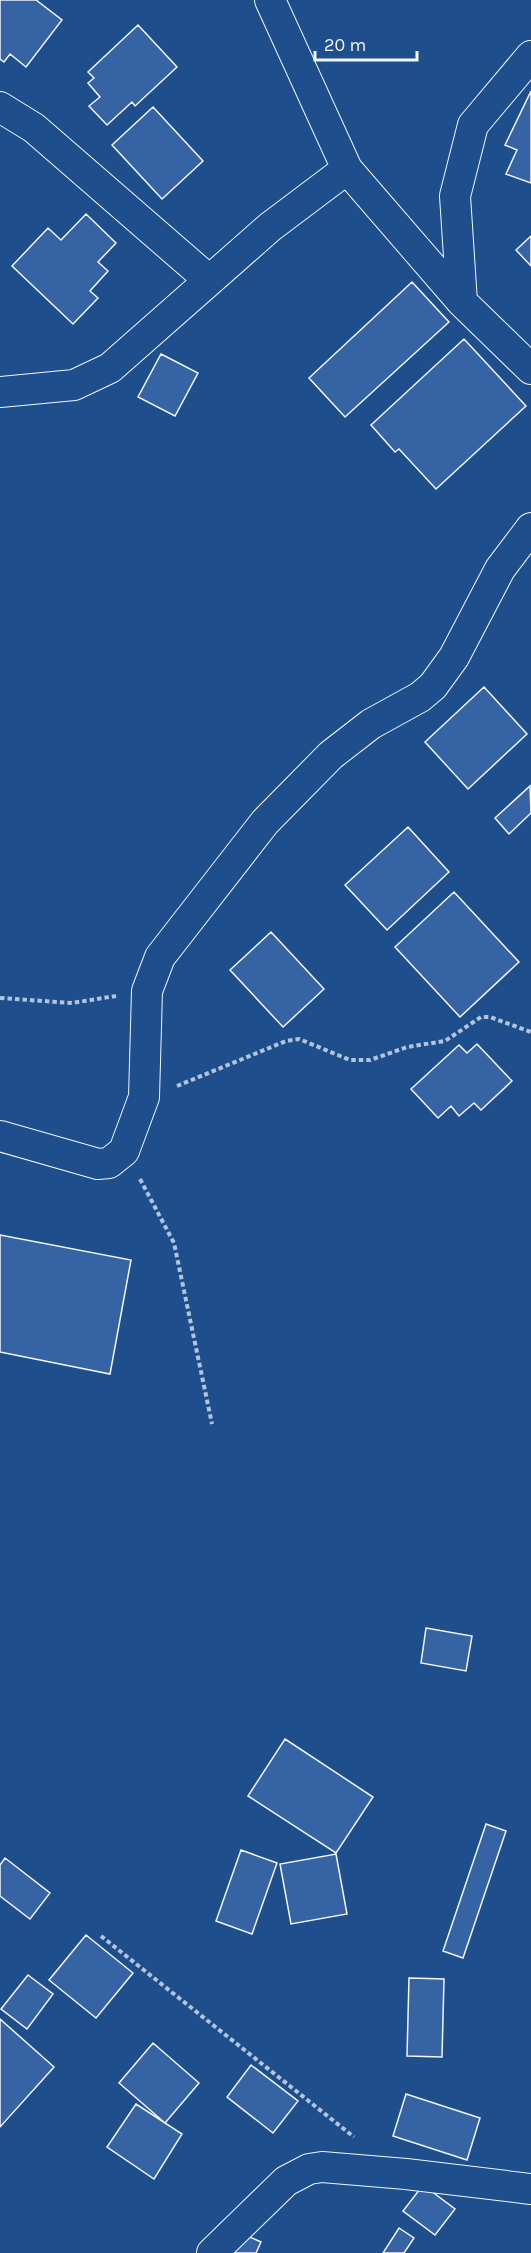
<svg xmlns="http://www.w3.org/2000/svg" width="531" height="2253" font-family="Karla,sans-serif">
<rect width="100%" height="100%" fill="#1f4e8c"/>
<path fill="#3563a3" stroke="#f2f6ff" stroke-width="1.5" d="M 0,0 L 36,0 L 62,20 L 26,67 L 10,54 L 4,62 L 0,59 Z
M 138,25 L 177,67 L 135,106 L 132,102 L 107,125 L 89,106 L 100,97 L 88,83 L 94,78 L 88,72 Z
M 531,91 L 531,183 L 506,174 L 517,150 L 505,145 Z
M 153,107 L 203,161 L 162,199 L 112,145 Z
M 86,214 L 116,243 L 98,262 L 108,271 L 90,291 L 98,298 L 73,324 L 12,266 L 48,228 L 61,240 Z
M 531,236 L 531,266 L 516,250 Z
M 412,282 L 449,322 L 345,417 L 309,378 Z
M 464,339 L 526,406 L 436,489 L 399,449 L 395,452 L 371,425 Z
M 161,354 L 198,373 L 175,416 L 138,397 Z
M 484,687 L 527,734 L 468,789 L 425,742 Z
M 530,786 L 531,813 L 509,834 L 495,818 Z
M 408,827 L 449,872 L 387,930 L 345,885 Z
M 454,892 L 519,962 L 460,1017 L 395,947 Z
M 271,932 L 324,989 L 283,1027 L 230,970 Z
M 477,1044 L 512,1081 L 481,1110 L 474,1103 L 459,1116 L 451,1106 L 438,1118 L 411,1089 L 459,1045 L 467,1053 Z
M 0,1235 L 131,1260 L 110,1374 L 0,1352 Z
M 426,1628 L 472,1636 L 466,1671 L 421,1663 Z
M 285,1739 L 373,1797 L 336,1853 L 248,1796 Z
M 486,1824 L 506,1831 L 463,1958 L 443,1951 Z
M 241,1850 L 277,1863 L 252,1934 L 216,1921 Z
M 336,1854 L 347,1914 L 291,1924 L 280,1864 Z
M 5,1858 L 50,1893 L 30,1919 L 0,1896 L 0,1865 Z
M 86,1935 L 133,1973 L 96,2018 L 49,1980 Z
M 28,1975 L 53,1994 L 27,2029 L 1,2009 Z
M 409,1978 L 444,1979 L 442,2057 L 407,2056 Z
M 0,2019 L 54,2067 L 0,2127 Z
M 153,2043 L 199,2083 L 165,2123 L 119,2083 Z
M 251,2065 L 298,2101 L 273,2133 L 227,2097 Z
M 406,2094 L 480,2118 L 467,2160 L 393,2136 Z
M 136,2104 L 182,2134 L 154,2179 L 107,2147 Z
M 423,2185 L 455,2209 L 435,2235 L 403,2211 Z
M 399,2228 L 414,2238 L 404,2253 L 383,2253 Z
M 243,2234 L 261,2242 L 256,2253 L 234,2253 Z"/>
<g fill="none" stroke-linecap="round" stroke-linejoin="round">
<defs>
<path id="street" d="M 270,0 L 347,169 L 462,302 L 531,369
M 0,107 L 34,128 L 209,280
M 462,302 L 455,196 L 473,125 L 531,56
M 0,392 L 74,385 L 110,368 L 270,227 L 347,169
M 0,1136 L 98,1164 L 109,1163 L 124,1151 L 144,1097 L 147,991 L 160,957 L 265,822 L 331,755 L 371,724 L 420,697 L 433,686 L 454,657 L 500,569 L 531,528
M 212,2253 L 286,2181 L 309,2169 L 322,2167 L 406,2174 L 531,2189"/>
</defs>
<use href="#street" stroke="#f2f6ff" stroke-width="32"/>
<path stroke="#b3c4dc" stroke-width="4" stroke-dasharray="4.5 3" stroke-linecap="butt" d="M 0,998 L 72,1003 L 116,996
M 177,1086 L 286,1041 L 299,1039 L 350,1060 L 370,1060 L 407,1047 L 445,1041 L 481,1017 L 490,1017 L 531,1032
M 140,1179 L 174,1243 L 212,1424
M 101,1936 L 354,2137"/>
<use href="#street" stroke="#1f4e8c" stroke-width="30"/>
</g>
<path d="M315 51v9h102v-9" fill="none" stroke="#f2f6ff" stroke-width="3"/>
<text x="324" y="51" font-size="18" fill="#f2f6ff" stroke="#1f4e8c" stroke-width="4.5" paint-order="stroke">20 m</text>
</svg>
